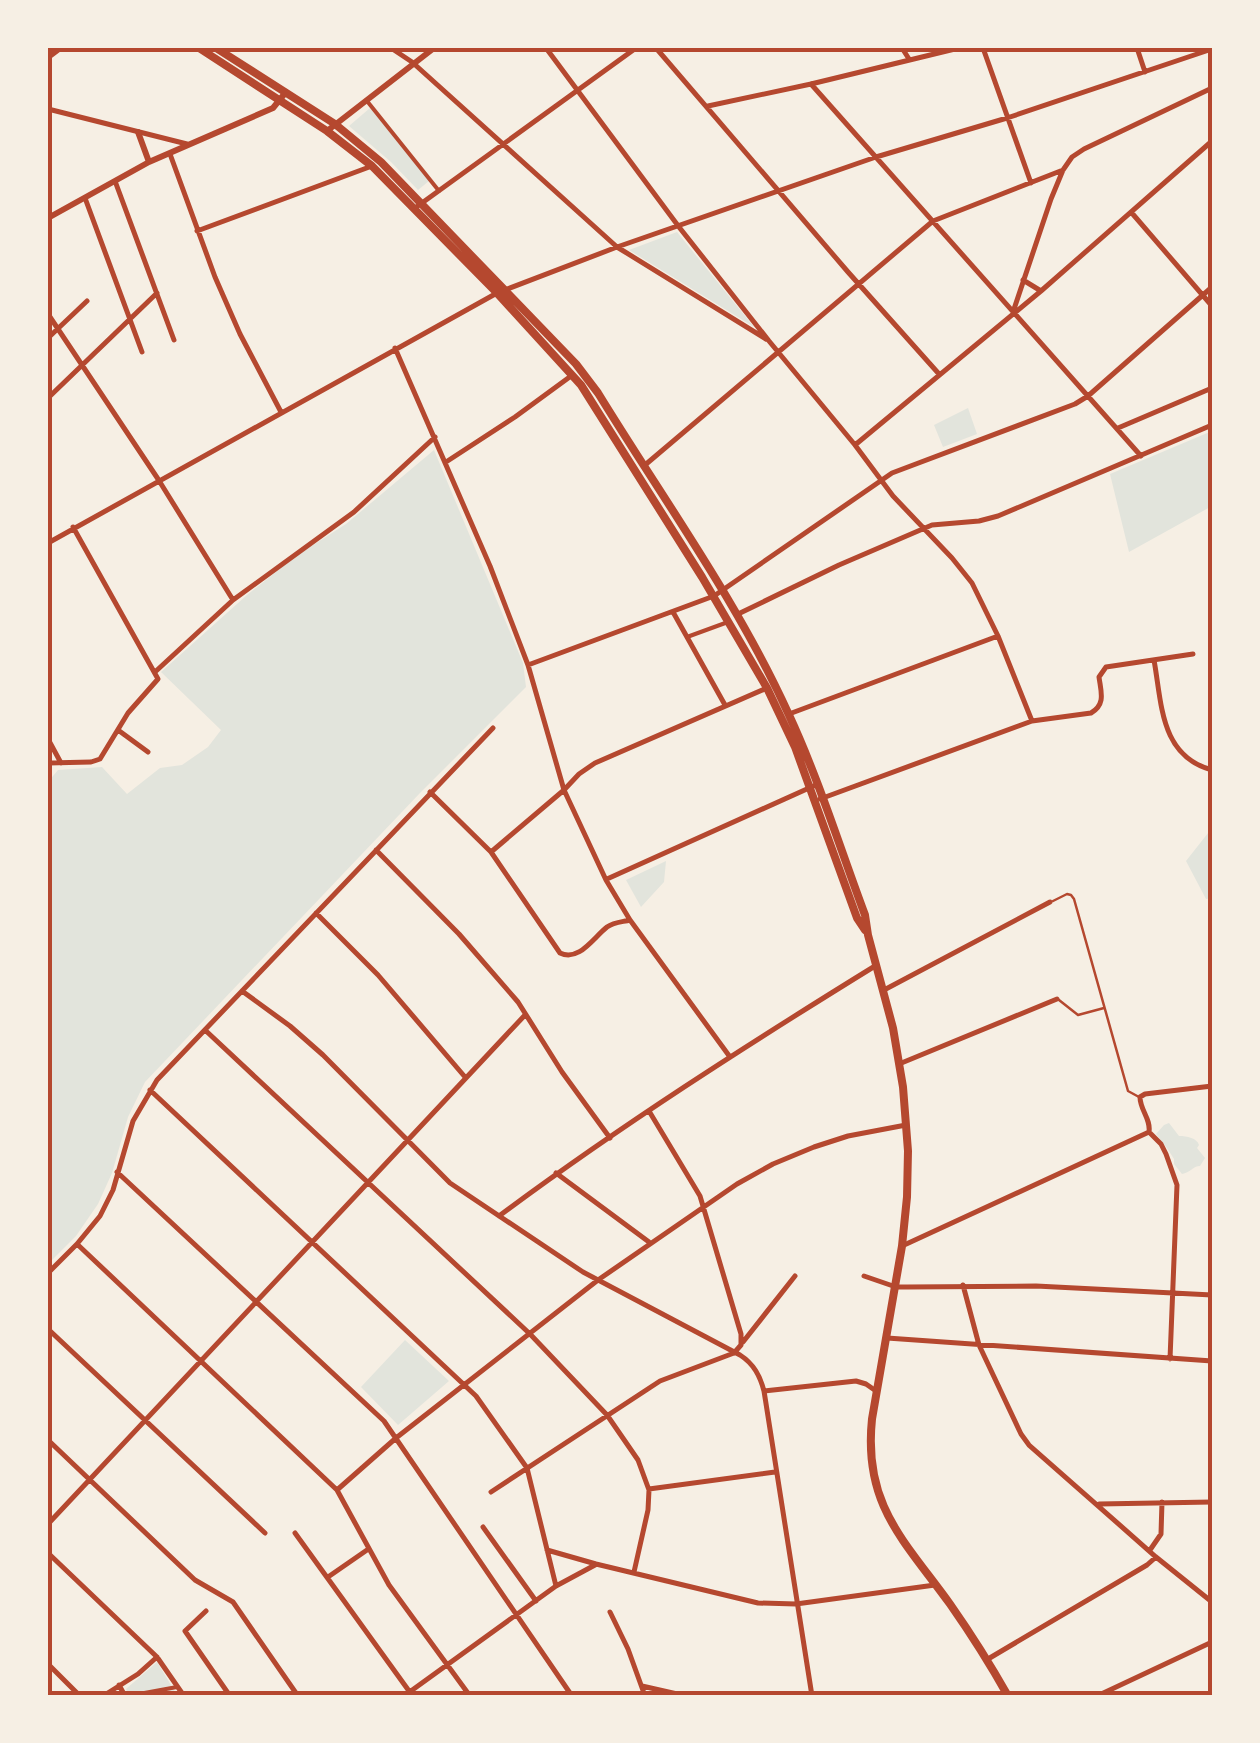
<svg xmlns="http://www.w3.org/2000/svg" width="1260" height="1743" font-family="Manrope,sans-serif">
<rect width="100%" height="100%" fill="#f6efe4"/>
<path fill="#e2e4dc" d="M 370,108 L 429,181 L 418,190 L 391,162 L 349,126 Z
M 677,232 L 754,327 L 629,250 Z
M 968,408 L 977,434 L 943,447 L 934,425 Z
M 1212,431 L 1212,479 L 1210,479 L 1212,483 L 1212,506 L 1129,552 L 1110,474 Z
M 434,450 L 523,663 L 526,687 L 420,793 L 145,1082 L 128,1117 L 112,1173 L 98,1204 L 76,1236 L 48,1264 L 48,782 L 58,770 L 102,767 L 127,794 L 160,768 L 182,765 L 208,747 L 221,730 L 161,672 L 247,595 L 296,556 L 346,524 Z
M 1212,828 L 1212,898 L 1206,899 L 1186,861 Z
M 666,861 L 664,882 L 641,907 L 626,880 Z
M 1169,1123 L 1179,1136 C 1187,1136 1197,1138 1199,1145 L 1197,1148 L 1205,1158 L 1200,1166 C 1193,1166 1190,1173 1182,1174 L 1174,1164 L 1174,1159 L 1167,1148 L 1156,1134 L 1164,1125 Z
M 405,1340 L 449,1381 L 398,1425 L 361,1387 Z
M 157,1662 L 177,1695 L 129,1695 L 126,1689 Z"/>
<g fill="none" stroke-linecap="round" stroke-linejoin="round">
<path stroke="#b5482f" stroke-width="2.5" d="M 1053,901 L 1067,894 L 1071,895 L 1074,899 L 1128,1091 L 1139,1097
M 1059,1000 L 1078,1015 L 1104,1008"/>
<path stroke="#b5482f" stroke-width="4" d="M 367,101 L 439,191
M 687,637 L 728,622
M 128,1696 L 177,1687"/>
<path stroke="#b5482f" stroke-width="5" d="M 391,48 L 412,62 L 617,247 L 766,339
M 546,48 L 679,227 L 769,341 L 855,445 L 893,496 L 952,558 L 972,583 L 998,636 L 1032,721
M 656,48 L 848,272 L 939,374
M 902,48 L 909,59
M 983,48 L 1031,183
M 1137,48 L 1145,72
M 811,84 L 1141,456
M 708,106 L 811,84 L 959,48
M 48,109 L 187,144
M 170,154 L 215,277 L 240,334 L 281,412
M 115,181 L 174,340
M 85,198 L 142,352
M 415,208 L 636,48
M 1131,212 L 1212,306
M 197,231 L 372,166
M 1023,280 L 1041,291
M 1013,312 L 1051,199 L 1063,170 L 1072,157 L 1084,149 L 1212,88
M 48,314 L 158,479 L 233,600
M 48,338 L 87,301
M 395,348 L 490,566 L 528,665 L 564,790 L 606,880 L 630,920
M 48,398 L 157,293
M 1118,428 L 1212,388
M 855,445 L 1041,291 L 1212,141
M 446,462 L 515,417 L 571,376
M 645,465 L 933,221 L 1063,170
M 48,543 L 497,293 L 617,247 L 876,157 L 1007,118 L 1212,49
M 673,612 L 725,705
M 736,615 L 839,565 L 932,525 L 979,521 L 998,516 L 1212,425
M 1154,660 C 1162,704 1160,756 1212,770
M 528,665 L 714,596 L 892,473 L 1075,404 L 1088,396 L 1212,287
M 155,672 L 233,600 L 354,512 L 435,437
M 789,714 L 998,636
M 118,730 L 148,752
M 48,739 L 61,763
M 48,763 L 91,762 L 100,759 L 128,713 L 158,679 L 73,527
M 430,792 L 491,852 L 560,953 C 579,962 593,938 607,927 C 614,922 622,922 630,920 L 730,1057
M 820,799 L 1032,721 L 1091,713 C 1106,704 1101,692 1099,677 L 1106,667 L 1193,654
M 376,850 L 459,934 L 518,1002 L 562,1072 L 610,1138
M 491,852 L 564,790 L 579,774 L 595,763 L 767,688
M 607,879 L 818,784
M 316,913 L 378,975 L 465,1077
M 884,990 L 1050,902
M 242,991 L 290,1026 L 323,1055 L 450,1183 L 583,1272 L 740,1355 C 754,1364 760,1376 764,1391 L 812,1696
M 205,1030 L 530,1334 L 607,1415 L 638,1460 L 649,1490 L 648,1510 L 634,1572
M 899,1064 L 1057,999
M 150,1090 L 476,1396 L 527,1468 L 556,1586
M 649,1111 L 700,1196 L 741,1334 L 741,1345 L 734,1353
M 117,1172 L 384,1421 L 572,1696
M 556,1173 L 649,1242
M 499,1216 C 620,1126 747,1045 875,966
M 77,1244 L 337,1490 L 389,1585 L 470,1696
M 902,1246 L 1149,1132
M 48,1273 L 77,1244 L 100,1216 L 113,1190 L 133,1121 L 157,1080 L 493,728
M 864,1276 L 896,1287 L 907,1287 L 1036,1286 L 1212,1295
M 963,1285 L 979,1345 L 1021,1434 L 1029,1445 L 1156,1557 L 1212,1602
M 48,1329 L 265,1533
M 887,1338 L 1212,1361
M 743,1342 L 795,1276
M 1170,1359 L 1177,1185 L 1166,1154 L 1161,1144 L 1149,1132 C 1151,1119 1140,1110 1140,1097 L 1145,1094 L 1212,1086
M 764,1391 L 856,1381 L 866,1384 L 876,1391
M 48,1440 L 195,1580 L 233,1602 L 298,1696
M 649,1489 L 775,1472
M 337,1490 L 396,1438 L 598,1280 L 737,1184 L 773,1164 L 814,1147 L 848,1136 L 906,1125
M 491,1492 L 660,1381 L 734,1353
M 1099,1504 L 1212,1502
M 48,1524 L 525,1015
M 483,1527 L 536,1601
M 295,1533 L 409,1691
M 547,1550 L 596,1564 L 758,1603 L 796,1604 L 935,1585
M 1150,1550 L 1161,1534 L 1162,1502
M 48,1553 L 157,1657 L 184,1696
M 328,1577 L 367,1550
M 206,1611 L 185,1631 L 230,1696
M 610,1612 L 628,1649 L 645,1696
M 988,1659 L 1147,1565 L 1156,1557
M 48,1664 L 80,1696
M 119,1685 L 125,1696
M 642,1686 L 686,1696
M 103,1696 L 138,1674 L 157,1657
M 404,1696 L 556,1586 L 595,1565
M 1097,1696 L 1212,1642"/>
<path stroke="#b5482f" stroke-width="6" d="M 48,57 L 60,48
M 327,131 L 434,48
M 138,132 L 149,162
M 48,218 L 149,162 L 273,108 L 286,92"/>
<path stroke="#b5482f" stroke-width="8" d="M 199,48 L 327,131 L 372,166 L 497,293 L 581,385 L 702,577 L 767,688 L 795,747 L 857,918 L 865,930
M 216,48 L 335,124 L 381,162 L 576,364 L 598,393 C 663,499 738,602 789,715 C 819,780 840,848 865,915 L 868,935 L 893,1028 L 903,1087 L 908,1151 L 907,1197 L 902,1246 L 872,1419 C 863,1505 904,1540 950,1604 C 971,1634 990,1664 1008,1696"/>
</g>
<rect width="1260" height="1743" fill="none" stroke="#f6efe4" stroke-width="100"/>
<rect x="50" y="50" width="1160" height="1643" fill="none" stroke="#b5482f" stroke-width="4"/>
</svg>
